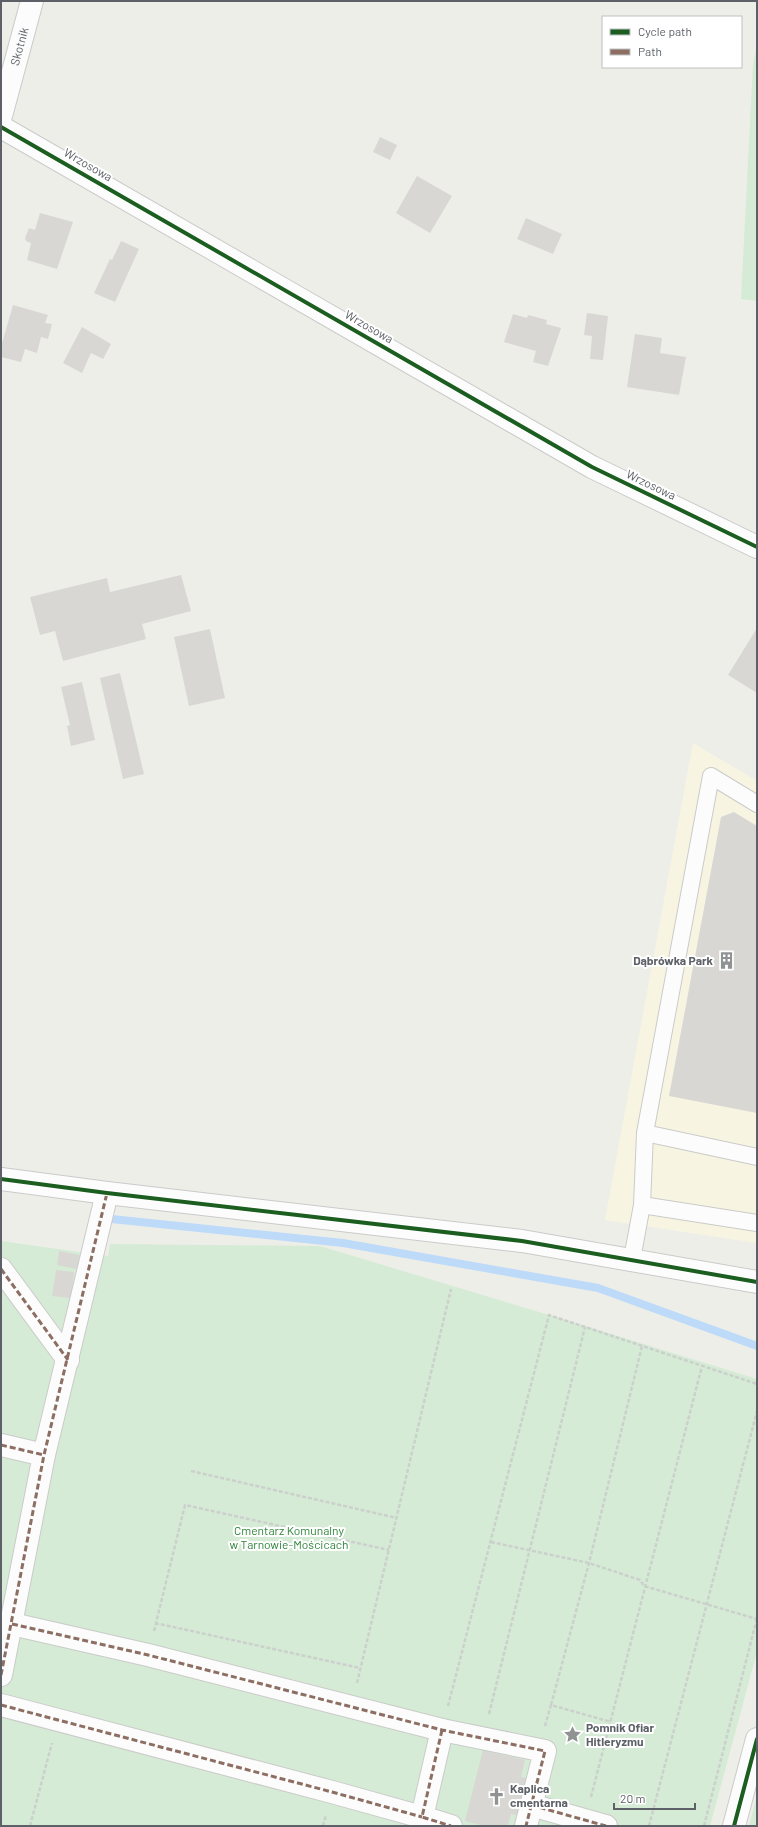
<svg xmlns="http://www.w3.org/2000/svg" width="758" height="1827" font-family="Barlow,sans-serif">
<rect width="100%" height="100%" fill="#eeeee9"/>
<path fill="#f7f5e2" d="M 693,743 L 757,781 L 757,1243 L 605,1220 Z"/>
<path fill="#d5ebd5" d="M 757,45 L 757,301 L 741,299 L 753,64 Z
M 1,1241 L 108,1256 L 110,1244 L 320,1246 L 569,1321 L 757,1379 L 757,1652 L 710,1826 L 1,1826 Z
M 757,1795 L 757,1826 L 749,1826 Z"/>
<g fill="none" stroke-linecap="round" stroke-linejoin="round">
<path stroke="#bddaf8" stroke-width="8" d="M 102,1218 L 343,1243 L 598,1288 L 757,1346"/>
</g>
<path fill="#d8d7d4" d="M 380,137 L 397,145 L 390,160 L 373,152 Z
M 417,176 L 452,196 L 430,233 L 396,213 Z
M 40,213 L 73,222 L 57,269 L 27,260 L 31,243 L 26,241 L 25,238 L 29,228 L 35,230 Z
M 526,218 L 562,234 L 553,254 L 517,239 Z
M 121,241 L 139,249 L 115,302 L 94,293 L 110,259 L 112,260 Z
M 13,305 L 48,315 L 45,323 L 52,324 L 48,339 L 41,337 L 37,353 L 25,349 L 21,362 L 1,357 L 1,347 Z
M 587,313 L 608,316 L 603,360 L 590,359 L 592,336 L 584,335 Z
M 513,314 L 527,318 L 528,315 L 547,320 L 546,324 L 561,328 L 548,366 L 533,362 L 536,351 L 504,342 Z
M 82,327 L 111,344 L 103,359 L 91,353 L 82,373 L 63,363 Z
M 635,334 L 662,338 L 660,353 L 686,357 L 679,395 L 627,387 Z
M 181,575 L 191,611 L 142,624 L 146,639 L 63,661 L 55,631 L 40,635 L 30,597 L 107,578 L 110,592 Z
M 757,628 L 757,693 L 728,675 Z
M 210,629 L 225,698 L 189,706 L 174,637 Z
M 120,673 L 144,774 L 123,779 L 100,678 Z
M 82,682 L 95,740 L 71,746 L 67,726 L 70,725 L 61,687 Z
M 734,812 L 757,826 L 757,1113 L 669,1096 L 721,817 Z
M 59,1251 L 79,1255 L 77,1269 L 57,1265 Z
M 56,1270 L 74,1272 L 71,1298 L 52,1296 Z
M 483,1750 L 525,1760 L 521,1777 L 527,1778 L 517,1815 L 511,1814 L 508,1826 L 485,1826 L 465,1821 Z"/>
<g fill="none" stroke-linecap="round" stroke-linejoin="round">
<defs>
<path id="lane" d="M 757,804 L 711,776 L 645,1133 L 757,1157
M 645,1133 L 642,1205 L 757,1223
M 632,1259 L 642,1205"/>
<g id="street">
<path id="s1" d="M 1,116 L 32,1"/>
<path d="M 1,127 L 592,467 L 757,547"/>
<path d="M 1,1179 L 107,1193 L 522,1241 L 757,1282"/>
<path d="M 1,1269 L 68,1360"/>
<path d="M 1,1445 L 44,1455"/>
<path d="M 12,1624 L 148,1655 L 442,1730 L 545,1751 L 526,1826"/>
<path d="M 1,1675 L 44,1455 L 107,1193"/>
<path d="M 1,1705 L 332,1792 L 422,1817"/>
<path d="M 442,1730 L 422,1817 L 451,1826"/>
<path d="M 531,1805 L 606,1826"/>
<path d="M 734,1826 L 757,1739"/>
</g>
</defs>
<use href="#lane" stroke="#cacbc9" stroke-width="18"/>
<use href="#street" stroke="#cacbc9" stroke-width="24"/>
<path stroke="#cbd0cd" stroke-width="2.5" stroke-dasharray="4 2" stroke-linecap="butt" d="M 191,1471 L 397,1518
M 491,1542 L 589,1563 L 640,1580 L 644,1586 L 757,1619
M 155,1623 L 360,1668
M 154,1631 L 185,1505 L 389,1550
M 357,1683 L 451,1289
M 551,1705 L 589,1563 L 642,1346
M 448,1706 L 549,1315 L 757,1384
M 489,1714 L 585,1327
M 545,1726 L 551,1705 L 611,1722
M 591,1797 L 702,1366
M 30,1826 L 52,1743
M 323,1826 L 326,1815
M 649,1826 L 757,1411
M 704,1826 L 757,1618"/>
<use href="#lane" stroke="#fcfcfc" stroke-width="16"/>
<use href="#street" stroke="#fcfcfc" stroke-width="22"/>
<path stroke="#8d6e63" stroke-width="3" stroke-dasharray="6 3" stroke-linecap="butt" d="M 1,1269 L 68,1360
M 1,1445 L 44,1455
M 12,1624 L 148,1655 L 442,1730 L 545,1751 L 526,1826
M 1,1675 L 44,1455 L 107,1193
M 1,1705 L 332,1792 L 422,1817
M 442,1730 L 422,1817 L 451,1826
M 531,1805 L 606,1826"/>
<defs>
<path id="cycleway" d="M 1,127 L 592,467 L 757,547
M 1,1179 L 107,1193 L 522,1241 L 757,1282
M 734,1826 L 757,1739"/>
</defs>
<use href="#cycleway" stroke="#fff" stroke-width="6"/>
<use href="#cycleway" stroke="#1b5e20" stroke-width="4"/>
</g>
<defs>
<symbol id="building-bare" viewBox="-9 -9 18 18"><path d="M-4-6H4V6H1V3H-1V6H-4ZM-2.5-4.3h1.7v1.8h-1.7ZM.8-4.3h1.7v1.8H.8ZM-2.5-1h1.7V.8h-1.7ZM.8-1h1.7V.8H.8Z" fill="#909294" stroke="#fff" stroke-width="2.5" paint-order="stroke"/></symbol>
<symbol id="sight-bare" viewBox="-9 -9 18 18"><path d="M0-6L1.8-2.2L6-1.7L2.9 1.2L3.7 5.4L0 3.3L-3.7 5.4L-2.9 1.2L-6-1.7L-1.8-2.2Z" fill="#909294" stroke="#fff" stroke-width="2.5" paint-order="stroke"/></symbol>
<symbol id="church-bare" viewBox="-9 -9 18 18"><path d="M-1.2-6h2.4v3.5h3.3v2.4h-3.3V6h-2.4V-.1h-3.3v-2.4h3.3Z" fill="#909294" stroke="#fff" stroke-width="2.5" paint-order="stroke"/></symbol>
</defs>
<g fill-rule="evenodd">
<use href="#building-bare" x="714" y="948" width="25" height="25"/>
<use href="#sight-bare" x="560" y="1722" width="25" height="25"/>
<use href="#church-bare" x="484" y="1784" width="25" height="25"/>
</g>
<g text-anchor="middle" stroke-width="4" stroke-linejoin="round" paint-order="stroke">
<g font-size="12" fill="#5d6167" stroke="#fff">
<text dy="4" stroke="none"><textPath href="#s1" startOffset="72">Skotnik</textPath></text>
<text transform="translate(88 165) rotate(30)" y="4">Wrzosowa</text>
<text transform="translate(369 327) rotate(30)" y="4">Wrzosowa</text>
<text transform="translate(651 485) rotate(26)" y="4">Wrzosowa</text>
</g>
<g font-size="12" font-weight="bold" fill="#5d6167" stroke="#fff" text-anchor="start">
<text x="713" y="965" text-anchor="end">Dąbrówka Park</text>
<text x="586" y="1732">Pomnik Ofiar<tspan x="586" dy="14">Hitleryzmu</tspan></text>
<text x="510" y="1793">Kaplica<tspan x="510" dy="14">cmentarna</tspan></text>
</g>
<g font-size="12" fill="#2f843a" stroke="#fff">
<text x="289" y="1535">Cmentarz Komunalny<tspan x="289" dy="14">w Tarnowie-Mościcach</tspan></text>
</g>
</g>
<rect width="758" height="1827" fill="none" stroke="#5d6167" stroke-width="4"/>
<rect x="602" y="16" width="140" height="52" fill="#ffffff" stroke="#bec0c2"/>
<rect x="610" y="29" width="20" height="6" fill="#1b5e20" stroke="#bec0c2"/>
<text x="638" y="36" font-size="12" fill="#5d6167">Cycle path</text>
<rect x="610" y="49" width="20" height="6" fill="#8d6e63" stroke="#bec0c2"/>
<text x="638" y="56" font-size="12" fill="#5d6167">Path</text>
<path d="M614 1803v6h81v-6" fill="none" stroke="#5d6167" stroke-width="2"/>
<text x="620" y="1803" font-size="12" fill="#5d6167" stroke="#ffffff" stroke-width="3" paint-order="stroke">20 m</text>
</svg>
